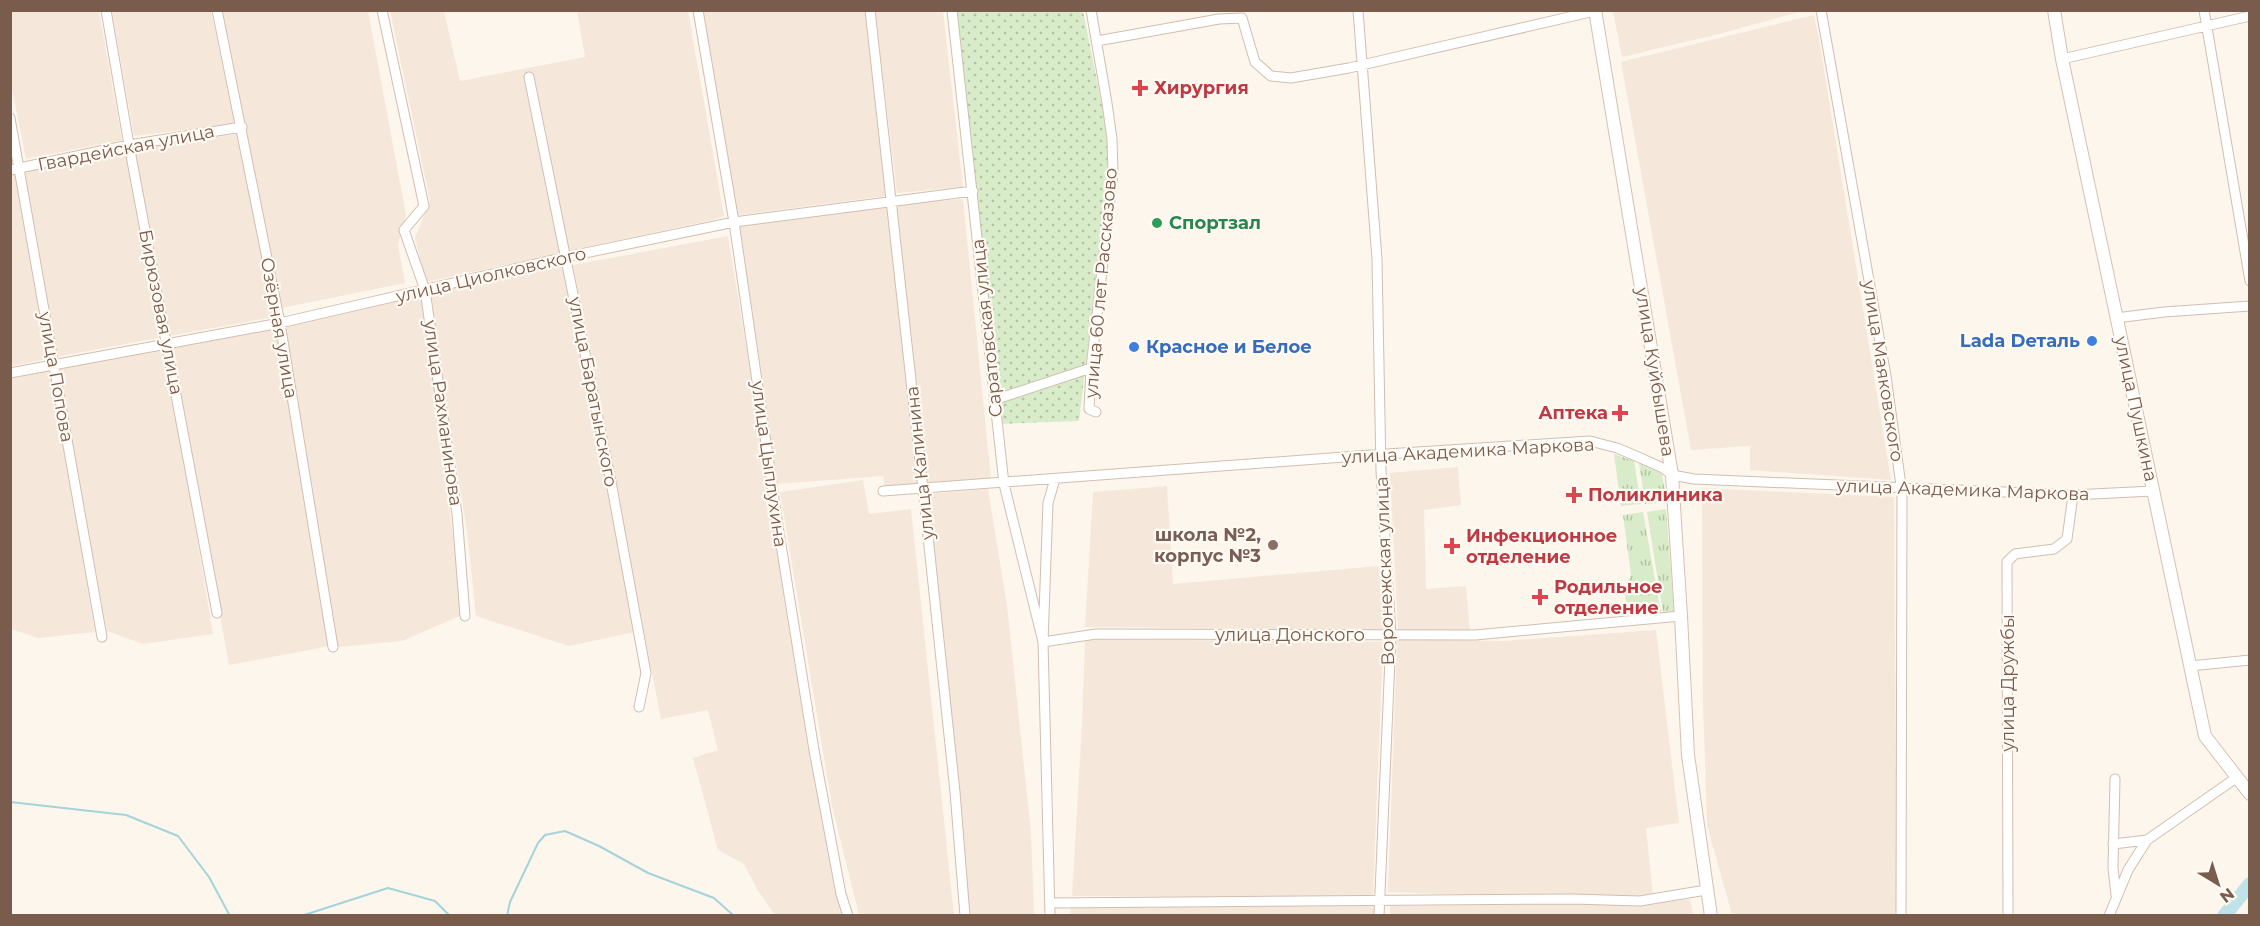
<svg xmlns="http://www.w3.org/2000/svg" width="2260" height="926" font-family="Montserrat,sans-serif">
<defs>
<pattern id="grass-dots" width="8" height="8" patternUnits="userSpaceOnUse" patternTransform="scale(1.5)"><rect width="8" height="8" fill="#d8ecc9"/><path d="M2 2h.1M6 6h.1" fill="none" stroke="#b4c2a5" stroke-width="1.8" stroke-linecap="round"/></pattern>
<pattern id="park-tufts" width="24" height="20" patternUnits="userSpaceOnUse" patternTransform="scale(1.5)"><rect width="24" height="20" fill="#d8ecc9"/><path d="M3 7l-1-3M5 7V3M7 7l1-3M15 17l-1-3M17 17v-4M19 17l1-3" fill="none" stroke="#b4c2a5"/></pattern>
</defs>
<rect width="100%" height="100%" fill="#fdf6ec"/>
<path fill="#f5e8da" d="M 10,11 L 99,11 L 122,140 L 26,159 L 11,84 Z
M 112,11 L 211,11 L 235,124 L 134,136 Z
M 221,11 L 368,11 L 406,215 L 398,245 L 405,283 L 282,308 Z
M 390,11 L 444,11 L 460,81 L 585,57 L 577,11 L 688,11 L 724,216 L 712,220 L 426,282 L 415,238 L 430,201 Z
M 702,11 L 866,11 L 886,196 L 738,215 Z
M 875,11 L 943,11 L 963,187 L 897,193 Z
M 1613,11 L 1613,10 L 1803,11 L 1719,34 L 1622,57 Z
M 1814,15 L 1819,39 L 1891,480 L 1750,470 L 1750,446 L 1691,450 L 1621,62 Z
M 238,134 L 274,317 L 169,336 L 134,148 Z
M 127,150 L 163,337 L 56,357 L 24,171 Z
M 17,173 L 46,359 L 11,366 L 10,174 Z
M 963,199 L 991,478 L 924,483 L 894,204 Z
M 887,207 L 918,484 L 885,486 L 883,476 L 777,484 L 737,224 Z
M 728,236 L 823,813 L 842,915 L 775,915 L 757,889 L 744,864 L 718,850 L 693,758 L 718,750 L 708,710 L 661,719 L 573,265 Z
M 563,262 L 635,632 L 569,646 L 476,616 L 467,531 L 428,294 Z
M 425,295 L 462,615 L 402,641 L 338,647 L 281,324 Z
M 279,325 L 330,646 L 229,665 L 171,346 Z
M 165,347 L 213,634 L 143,644 L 107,631 L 56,367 Z
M 51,370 L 95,632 L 38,638 L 11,629 L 11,379 Z
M 1458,467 L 1461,505 L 1424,510 L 1426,589 L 1466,586 L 1470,631 L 1398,631 L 1390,473 Z
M 863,480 L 869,514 L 911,509 L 954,915 L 859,915 L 832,806 L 780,492 Z
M 1167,486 L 1173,584 L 1379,566 L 1385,630 L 1085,627 L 1093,492 Z
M 1702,488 L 1894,497 L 1897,915 L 1732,915 L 1707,825 L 1703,702 Z
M 988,489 L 1007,605 L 1031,833 L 1034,915 L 967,915 L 928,494 Z
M 1656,630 L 1679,823 L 1646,828 L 1653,896 L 1469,895 L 1388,892 L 1397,639 L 1503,641 Z
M 1085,639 L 1383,642 L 1373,895 L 1284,897 L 1072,896 L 1082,724 Z
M 1690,899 L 1693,915 L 1390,916 L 1390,906 L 1621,903 L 1644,905 Z
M 1375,905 L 1374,916 L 1070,915 L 1071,907 Z"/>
<path fill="url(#grass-dots)" d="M 956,11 L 1083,11 L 1104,116 L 1108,151 L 1107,187 L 1079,421 L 999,424 Z"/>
<path fill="url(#park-tufts)" d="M 1614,454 L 1634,461 L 1641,504 L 1621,506 Z
M 1639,463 L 1662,474 L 1667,502 L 1645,504 Z
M 1666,509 L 1674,611 L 1663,612 L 1647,512 Z
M 1643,512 L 1661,613 L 1629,617 L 1624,589 L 1631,575 L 1623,515 Z"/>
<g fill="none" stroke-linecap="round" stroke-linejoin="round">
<path stroke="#a5d3da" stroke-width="2" d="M 10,802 L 126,815 L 178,836 L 209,877 L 230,916
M 301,916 L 388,888 L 435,901 L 450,916
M 507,916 L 510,902 L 538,843 L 545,835 L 565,831 L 599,846 L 648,873 L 714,898 L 734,916"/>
<path stroke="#bfe3e8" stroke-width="14" d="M 2224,916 L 2250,884"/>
<defs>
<path id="street" d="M 106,10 L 129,145 L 217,613
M 217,10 L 280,323 L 333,647
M 382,10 L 424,206 L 404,230 L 425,290 L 457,514 L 465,616
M 698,10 L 734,222 L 778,526 L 814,750 L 841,894 L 848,916
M 870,10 L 923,489 L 955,792 L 965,916
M 952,10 L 1004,484 L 1043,642
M 1091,10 L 1107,103 L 1112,139 L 1113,173 L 1091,368 L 1089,409 L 1096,412
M 1358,10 L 1377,259 L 1381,471 L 1391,635 L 1379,916
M 1821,10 L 1886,376 L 1902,493 L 1901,916
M 2204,10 L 2250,281
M 1097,41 L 1219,19 L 1242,18 L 1255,62 L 1271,76 L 1291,78 L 1349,68 L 1595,11
M 2062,59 L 2250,16
M 529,77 L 611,482 L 646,673 L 639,707
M 10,118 L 102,637
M 10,170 L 129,145 L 242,127
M 2116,318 L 2164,312 L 2250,306
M 10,373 L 280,323 L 566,257 L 734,222 L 973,191
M 994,400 L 1091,368
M 883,491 L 1371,455 L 1590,441 L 1617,448 L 1636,456 L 1663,468 L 1672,475 L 1694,479 L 2073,495 L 2153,491
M 1043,642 L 1096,634 L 1475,635 L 1681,616
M 2190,666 L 2250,660
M 2115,779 L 2113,868 L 2116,895
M 2113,844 L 2147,840
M 1050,903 L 1572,899 L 1640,901 L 1706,890
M 1050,916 L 1043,642 L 1048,503 L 1055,479
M 2008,916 L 2007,562 L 2015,554 L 2054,549 L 2067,539 L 2073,495
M 2109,916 L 2128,870 L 2147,840 L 2236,778"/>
<path id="secondary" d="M 1595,10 L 1672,475 L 1681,616 L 1688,755 L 1711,916
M 2054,10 L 2062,59 L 2205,736 L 2250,794"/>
</defs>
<use href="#street" stroke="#d1beb0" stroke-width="11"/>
<use href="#secondary" stroke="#d6c0b0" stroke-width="14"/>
<use href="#street" stroke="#fff" stroke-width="9"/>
<use href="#secondary" stroke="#fff" stroke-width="12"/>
</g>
<g fill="#e0444e" stroke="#fffaf3" stroke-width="2">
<path d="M1137 79h6v6h6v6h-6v6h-6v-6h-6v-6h6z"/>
<path d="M1617 404h6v6h6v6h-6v6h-6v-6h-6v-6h6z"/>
<path d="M1571 486h6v6h6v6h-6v6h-6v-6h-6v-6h6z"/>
<path d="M1449 537h6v6h6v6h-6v6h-6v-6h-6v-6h6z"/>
<path d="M1537 588h6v6h6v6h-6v6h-6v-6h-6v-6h6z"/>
</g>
<circle fill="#2e9e5b" stroke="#fffaf3" stroke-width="2" cx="1157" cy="223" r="6"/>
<g fill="#3f7fe0" stroke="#fffaf3" stroke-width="2">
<circle cx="2092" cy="341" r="6"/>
<circle cx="1134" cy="347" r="6"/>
</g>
<circle fill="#8d6e63" stroke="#fffaf3" stroke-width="2" cx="1273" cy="545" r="6"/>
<g text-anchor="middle" stroke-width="4.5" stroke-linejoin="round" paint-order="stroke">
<g font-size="18" font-weight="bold" fill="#be3a42" stroke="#fffaf3" text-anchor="start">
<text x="1154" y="94">Хирургия</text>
<text x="1608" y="419" text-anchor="end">Аптека</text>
<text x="1588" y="501">Поликлиника</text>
<text x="1466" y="542">Инфекционное<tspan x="1466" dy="21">отделение</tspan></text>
<text x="1554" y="593">Родильное<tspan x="1554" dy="21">отделение</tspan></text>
</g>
<g font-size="18" fill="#7a5c4d" stroke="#fffaf3">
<text transform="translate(126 148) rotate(-11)" y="6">Гвардейская улица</text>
<text transform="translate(491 275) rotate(-13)" y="6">улица Циолковского</text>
<text transform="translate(1101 283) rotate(-85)" y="6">улица 60 лет Рассказово</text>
<text transform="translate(161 312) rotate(79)" y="6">Бирюзовая улица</text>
<text transform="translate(279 328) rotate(80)" y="6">Озёрная улица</text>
<text transform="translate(987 328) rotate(-96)" y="6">Саратовская улица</text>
<text transform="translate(1883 371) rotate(81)" y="6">улица Маяковского</text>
<text transform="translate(1655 372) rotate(81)" y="6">улица Куйбышева</text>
<text transform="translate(56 377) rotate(80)" y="6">улица Попова</text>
<text transform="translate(593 392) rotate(79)" y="6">улица Баратынского</text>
<text transform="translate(2136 409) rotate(78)" y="6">улица Пушкина</text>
<text transform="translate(443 413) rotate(82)" y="6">улица Рахманинова</text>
<text transform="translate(1468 451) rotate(-3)" y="6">улица Академика Маркова</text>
<text transform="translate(920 463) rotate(-96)" y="6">улица Калинина</text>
<text transform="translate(769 464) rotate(82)" y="6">улица Цыплухина</text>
<text transform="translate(1963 490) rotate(2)" y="6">улица Академика Маркова</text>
<text transform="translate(1385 571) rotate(-92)" y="6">Воронежская улица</text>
<text x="1290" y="641">улица Донского</text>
<text transform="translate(2008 683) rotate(-90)" y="6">улица Дружбы</text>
</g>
<g font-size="18" font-weight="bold" fill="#27864d" stroke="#fffaf3" text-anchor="start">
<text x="1169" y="229">Спортзал</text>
</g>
<g font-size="18" font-weight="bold" fill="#366cbe" stroke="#fffaf3" text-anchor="end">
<text x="2080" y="347">Lada Dеталь</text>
<text x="1146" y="353" text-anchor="start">Красное и Белое</text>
</g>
<g font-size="18" font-weight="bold" fill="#785e54" stroke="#fffaf3" text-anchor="end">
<text x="1261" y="541">школа №2,<tspan x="1261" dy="21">корпус №3</tspan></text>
</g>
</g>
<rect width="2260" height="926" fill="none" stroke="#7a5c4d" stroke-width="24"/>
<g transform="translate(2218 884) rotate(142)" stroke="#fffaf3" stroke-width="4.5" paint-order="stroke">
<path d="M0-4.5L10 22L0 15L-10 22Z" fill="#7a5c4d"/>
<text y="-9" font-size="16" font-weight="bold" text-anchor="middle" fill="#7a5c4d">N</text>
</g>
</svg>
